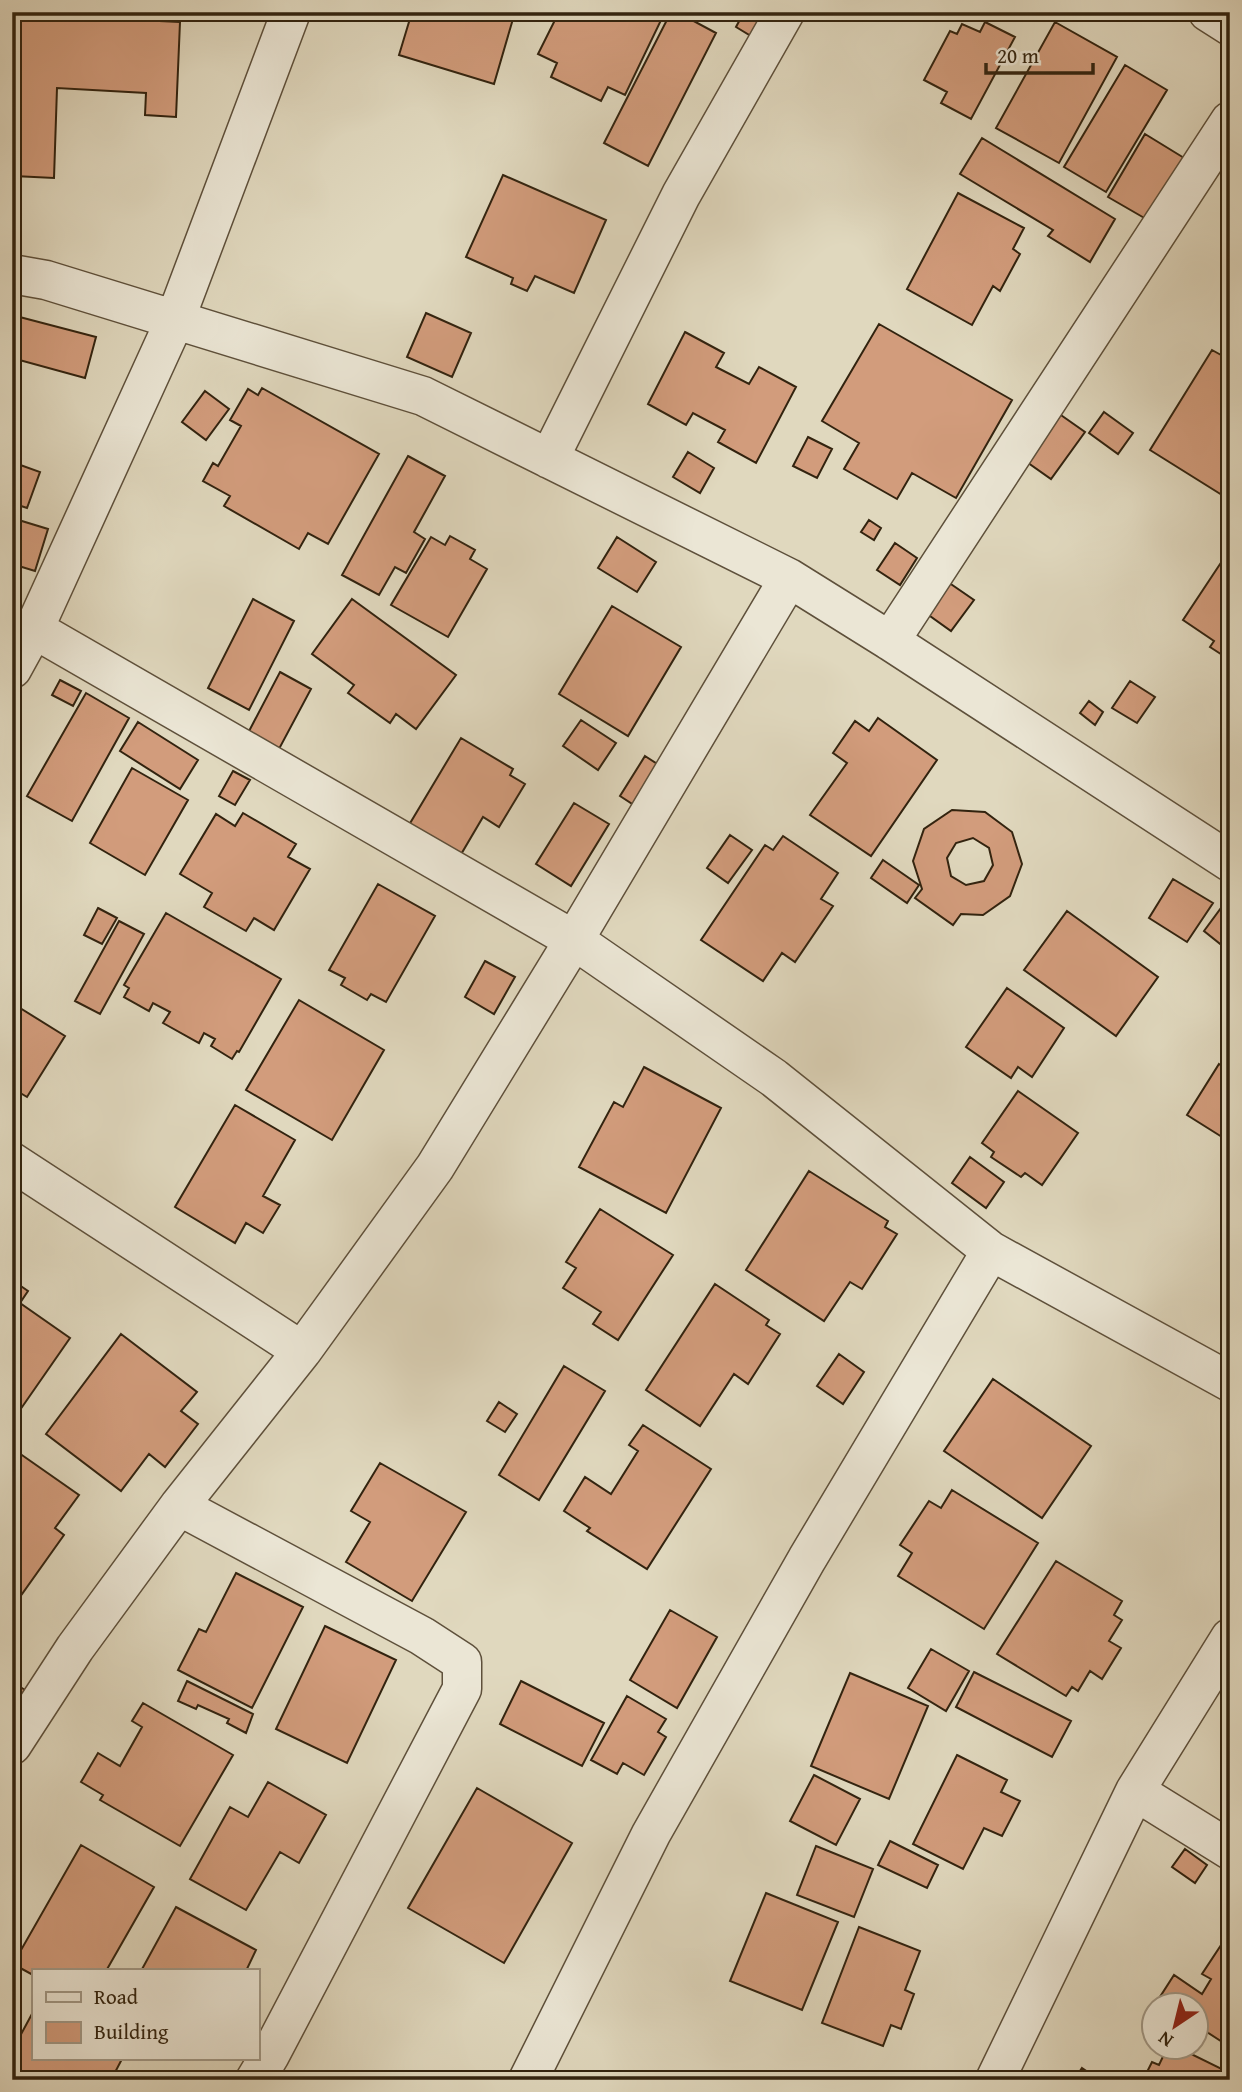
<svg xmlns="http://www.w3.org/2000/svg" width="1242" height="2092" font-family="'Gentium Book Plus',serif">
<rect width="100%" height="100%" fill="#e0d8be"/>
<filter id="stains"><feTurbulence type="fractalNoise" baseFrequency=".00286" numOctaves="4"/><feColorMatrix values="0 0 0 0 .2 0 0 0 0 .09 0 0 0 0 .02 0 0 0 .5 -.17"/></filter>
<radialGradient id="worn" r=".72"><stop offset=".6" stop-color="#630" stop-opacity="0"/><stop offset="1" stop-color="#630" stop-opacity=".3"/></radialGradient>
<path fill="#d29c7c" stroke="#32230f" stroke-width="2" fill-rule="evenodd" d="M 412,12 L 515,12 L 494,84 L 399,55 Z
M 559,12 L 664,14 L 625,95 L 608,87 L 601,101 L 551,77 L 557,63 L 538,54 Z
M 671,12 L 677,12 L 716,33 L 648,166 L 604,143 Z
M 744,12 L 771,12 L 756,39 L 736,27 Z
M 12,14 L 180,22 L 176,117 L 145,115 L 146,93 L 57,88 L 54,178 L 14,176 Z
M 985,22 L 1015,37 L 971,119 L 941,103 L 947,92 L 924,80 L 950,31 L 957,34 L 962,24 L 980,32 Z
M 1055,22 L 1117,57 L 1059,163 L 996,128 Z
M 1125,65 L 1167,90 L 1106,192 L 1064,167 Z
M 1145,134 L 1189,161 L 1153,223 L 1108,197 Z
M 982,138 L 1115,219 L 1090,262 L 1048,236 L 1053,230 L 960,174 Z
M 503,175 L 606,220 L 574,293 L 535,276 L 527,291 L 511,284 L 513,278 L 466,257 Z
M 958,193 L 1024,228 L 1013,249 L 1020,254 L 1000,291 L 993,286 L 972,325 L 907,289 Z
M 426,313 L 471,333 L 452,377 L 407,357 Z
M 12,315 L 96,337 L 85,378 L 12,358 Z
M 879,324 L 1012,400 L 956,498 L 912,473 L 897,499 L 844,469 L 859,443 L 822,421 Z
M 685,332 L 724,353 L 716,367 L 749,384 L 759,367 L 796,387 L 756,463 L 718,442 L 725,430 L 693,413 L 686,425 L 648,404 Z
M 1212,350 L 1230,360 L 1230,500 L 1150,450 Z
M 262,388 L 379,454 L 328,544 L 308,533 L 299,549 L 224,506 L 230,496 L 203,481 L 213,463 L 218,466 L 241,426 L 230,420 L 248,389 L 258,395 Z
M 205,391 L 229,409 L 206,440 L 182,422 Z
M 1104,412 L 1133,433 L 1118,454 L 1089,433 Z
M 1058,413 L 1085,432 L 1051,479 L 1024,460 Z
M 808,437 L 832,449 L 817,478 L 793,466 Z
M 688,452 L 714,468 L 700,493 L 673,477 Z
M 408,456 L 445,476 L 414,532 L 425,539 L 406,573 L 395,567 L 379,595 L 342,575 Z
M 12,462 L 40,472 L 27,508 L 12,503 Z
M 12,518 L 48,529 L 35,571 L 12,564 Z
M 869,520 L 881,528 L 874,540 L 861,532 Z
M 450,536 L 475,550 L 470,559 L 487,569 L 448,637 L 391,605 L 431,537 L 445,545 Z
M 617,537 L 656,562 L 637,592 L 598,568 Z
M 895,543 L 917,558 L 900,585 L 877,570 Z
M 1230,549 L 1230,660 L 1210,647 L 1214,641 L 1183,620 Z
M 945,580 L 974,600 L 951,631 L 923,611 Z
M 253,599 L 294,621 L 249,710 L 208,688 Z
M 352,599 L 456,675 L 416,729 L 396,714 L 390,723 L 348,693 L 354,685 L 312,654 Z
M 612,606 L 681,647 L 628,736 L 559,694 Z
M 280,672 L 311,689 L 279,749 L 248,733 Z
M 60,680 L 81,691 L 73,706 L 52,695 Z
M 1130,681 L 1155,697 L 1137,723 L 1112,708 Z
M 86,693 L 129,718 L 72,821 L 27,796 Z
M 1089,701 L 1103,712 L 1095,725 L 1080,713 Z
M 878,718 L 937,760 L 871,856 L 810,815 L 847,763 L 833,753 L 855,721 L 869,731 Z
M 581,720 L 616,743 L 598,770 L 563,746 Z
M 138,722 L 198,760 L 180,789 L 120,751 Z
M 461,738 L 513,769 L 510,775 L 525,784 L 499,827 L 483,817 L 460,856 L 409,825 Z
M 645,756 L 662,767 L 637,807 L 620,796 Z
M 132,768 L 188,800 L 145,875 L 90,843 Z
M 233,771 L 250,780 L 235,805 L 219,796 Z
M 574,803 L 609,824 L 571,886 L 536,864 Z
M 952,810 L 985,812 L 1012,832 L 1022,864 L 1010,896 L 983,915 L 961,914 L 953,925 L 915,898 L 922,889 L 913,861 L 924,829 ZM 973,838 L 989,848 L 993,865 L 984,881 L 966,885 L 951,876 L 947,858 L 956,843 Z
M 243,813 L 296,844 L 288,857 L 310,869 L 274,930 L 254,918 L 246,931 L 204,907 L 212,893 L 180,874 L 216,814 L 235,826 Z
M 730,835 L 752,850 L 728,883 L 707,868 Z
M 783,836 L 838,873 L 821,899 L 833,906 L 795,962 L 782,953 L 763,981 L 701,940 L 765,845 L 773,850 Z
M 883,860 L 919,885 L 907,903 L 871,878 Z
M 1173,879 L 1213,903 L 1187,942 L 1149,918 Z
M 378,884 L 435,916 L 386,1002 L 371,994 L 367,1000 L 341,985 L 345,978 L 329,970 Z
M 98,908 L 117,918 L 102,944 L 84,935 Z
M 1221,908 L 1230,915 L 1230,939 L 1224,947 L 1204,931 Z
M 1067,911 L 1158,977 L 1116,1036 L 1024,970 Z
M 166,913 L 281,979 L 239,1052 L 237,1051 L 232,1059 L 211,1046 L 215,1039 L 204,1033 L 199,1043 L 163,1023 L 170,1012 L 153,1003 L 149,1011 L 124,997 L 129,988 L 124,985 Z
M 119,921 L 144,934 L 100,1014 L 75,1001 Z
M 485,961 L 515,977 L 494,1014 L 465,997 Z
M 1007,988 L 1064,1028 L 1032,1077 L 1018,1067 L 1011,1078 L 966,1047 Z
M 299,1000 L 384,1050 L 332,1140 L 246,1090 Z
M 12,1003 L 65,1036 L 27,1097 L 12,1088 Z
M 1219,1064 L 1230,1071 L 1230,1142 L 1187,1115 Z
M 644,1067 L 721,1108 L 666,1213 L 579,1167 L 614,1102 L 623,1107 Z
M 1018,1091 L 1078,1133 L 1042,1185 L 1025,1173 L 1021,1177 L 991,1157 L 994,1152 L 982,1143 Z
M 235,1105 L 295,1140 L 263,1196 L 280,1205 L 263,1233 L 246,1223 L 235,1243 L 175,1207 Z
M 970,1157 L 1004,1182 L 986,1208 L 952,1183 Z
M 809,1171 L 888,1221 L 885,1227 L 897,1234 L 862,1289 L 850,1282 L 824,1321 L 746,1270 Z
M 600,1209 L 673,1255 L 618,1340 L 593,1324 L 601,1312 L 563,1288 L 576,1268 L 566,1262 Z
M 12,1280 L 28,1291 L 20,1303 L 70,1338 L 20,1410 L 12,1405 Z
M 715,1284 L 769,1320 L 766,1325 L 780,1334 L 748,1384 L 734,1374 L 700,1426 L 646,1390 Z
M 121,1334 L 197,1392 L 181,1411 L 198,1424 L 165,1467 L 149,1454 L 121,1491 L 46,1434 Z
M 839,1354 L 864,1372 L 843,1404 L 817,1386 Z
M 564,1366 L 605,1391 L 539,1500 L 499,1475 Z
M 993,1379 L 1091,1446 L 1042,1518 L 944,1451 Z
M 499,1402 L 517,1414 L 505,1432 L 487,1421 Z
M 643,1425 L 711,1469 L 647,1569 L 587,1531 L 590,1528 L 564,1511 L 585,1477 L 611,1494 L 638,1451 L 629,1445 Z
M 19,1453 L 79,1495 L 55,1528 L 64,1535 L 22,1594 L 12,1587 L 12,1462 Z
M 380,1463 L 466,1512 L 412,1601 L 346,1562 L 370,1522 L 351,1511 Z
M 952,1490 L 1038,1543 L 984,1629 L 898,1576 L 912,1553 L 900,1545 L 929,1501 L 941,1508 Z
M 1056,1561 L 1122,1601 L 1114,1615 L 1122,1620 L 1109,1641 L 1121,1648 L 1102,1679 L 1090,1671 L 1078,1691 L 1072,1687 L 1066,1696 L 997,1654 Z
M 236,1573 L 303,1607 L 252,1708 L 178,1670 L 199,1629 L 206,1632 Z
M 670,1610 L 717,1637 L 677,1708 L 630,1680 Z
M 325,1626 L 396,1660 L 347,1763 L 276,1729 Z
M 931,1649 L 969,1671 L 946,1711 L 908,1688 Z
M 974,1672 L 1071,1721 L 1052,1757 L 956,1707 Z
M 850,1673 L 928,1706 L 889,1799 L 811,1766 Z
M 187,1681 L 253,1714 L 246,1733 L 227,1723 L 229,1719 L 198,1705 L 196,1709 L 178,1701 Z
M 521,1681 L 604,1723 L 582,1766 L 500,1724 Z
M 12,1682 L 30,1693 L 12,1719 Z
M 627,1696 L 666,1719 L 658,1732 L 666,1737 L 644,1775 L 623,1763 L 617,1774 L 591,1760 Z
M 143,1703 L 233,1755 L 180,1846 L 100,1800 L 103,1795 L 81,1782 L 98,1753 L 120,1766 L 142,1727 L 132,1721 Z
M 957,1755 L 1007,1780 L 1001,1792 L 1020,1801 L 1002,1836 L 984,1828 L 963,1869 L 913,1844 Z
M 814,1775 L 860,1799 L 836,1845 L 790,1821 Z
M 268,1782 L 326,1815 L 299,1863 L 280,1852 L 246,1910 L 190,1879 L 230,1807 L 248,1817 Z
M 477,1788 L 572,1843 L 504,1963 L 408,1908 Z
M 890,1841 L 938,1865 L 927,1888 L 878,1865 Z
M 81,1845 L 154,1887 L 106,1971 L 33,1971 L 33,1975 L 13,1964 Z
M 816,1846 L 873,1869 L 854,1917 L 797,1895 Z
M 1185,1849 L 1207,1865 L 1195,1883 L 1172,1867 Z
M 766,1893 L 838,1922 L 802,2010 L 730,1981 Z
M 176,1907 L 256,1950 L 246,1971 L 141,1971 Z
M 859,1927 L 920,1951 L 905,1990 L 914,1994 L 901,2029 L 891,2025 L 883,2046 L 822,2023 Z
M 1229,1933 L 1230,1933 L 1230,2047 L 1196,2025 L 1196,2004 L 1165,2004 L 1158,2000 L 1174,1975 L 1202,1994 L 1211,1979 L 1202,1974 Z
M 33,2012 L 33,2059 L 122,2059 L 111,2080 L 12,2080 L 12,2051 Z
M 1168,2046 L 1175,2046 L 1230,2073 L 1229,2080 L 1143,2080 L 1152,2062 L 1159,2065 Z
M 1082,2068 L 1098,2079 L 1097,2080 L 1074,2080 Z"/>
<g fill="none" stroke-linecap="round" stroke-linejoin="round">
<defs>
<path id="minor" d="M 1208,12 L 1230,26
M 12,274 L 46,280 L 423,396 L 789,578 L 890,641 L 1230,862
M 549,459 L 681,195 L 785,12
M 34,629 L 574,940 L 774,1078 L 991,1251 L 1230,1382
M 890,641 L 1230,121
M 12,669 L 34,629 L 175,320 L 291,12
M 12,1162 L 302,1351
M 179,1506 L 422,1636 L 462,1662 L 462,1689 L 270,2055 L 255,2080
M 12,1745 L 75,1648 L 179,1506 L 302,1351 L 435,1167 L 574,940 L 789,578
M 1135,1791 L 1230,1850
M 528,2080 L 651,1834 L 807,1559 L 991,1251
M 995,2080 L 1135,1791 L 1230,1638"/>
</defs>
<use href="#minor" stroke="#5e503b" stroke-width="41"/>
<use href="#minor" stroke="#ebe6d5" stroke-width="38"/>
</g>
<rect width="1242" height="2092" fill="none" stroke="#e0d8be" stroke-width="42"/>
<rect x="14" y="14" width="1214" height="2064" fill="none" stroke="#32230f" stroke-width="3.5"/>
<rect x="21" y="21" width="1200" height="2050" fill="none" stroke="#32230f" stroke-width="2"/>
<rect x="32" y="1969" width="228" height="91" fill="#ebe6d5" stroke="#a19886" stroke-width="2"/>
<rect x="46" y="1992" width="35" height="10" fill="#ebe6d5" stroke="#a19886" stroke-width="2"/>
<text x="94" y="2004" font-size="21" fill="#32230f">Road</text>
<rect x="46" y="2022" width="35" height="21" fill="#d29c7c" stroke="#a19886" stroke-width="2"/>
<text x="94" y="2039" font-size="21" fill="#32230f">Building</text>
<g transform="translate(1175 2026) rotate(215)"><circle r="33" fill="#ebe6d5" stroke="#a19886" stroke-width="2"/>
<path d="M0-5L12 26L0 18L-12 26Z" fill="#8f2418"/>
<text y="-10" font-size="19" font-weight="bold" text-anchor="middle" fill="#32230f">N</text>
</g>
<path d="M986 63v10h107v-10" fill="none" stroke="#32230f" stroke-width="3.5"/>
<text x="997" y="63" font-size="21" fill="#32230f" stroke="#ebe6d5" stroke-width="5" paint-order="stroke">20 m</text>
<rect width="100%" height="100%" filter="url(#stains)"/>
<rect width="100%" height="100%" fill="url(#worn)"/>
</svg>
